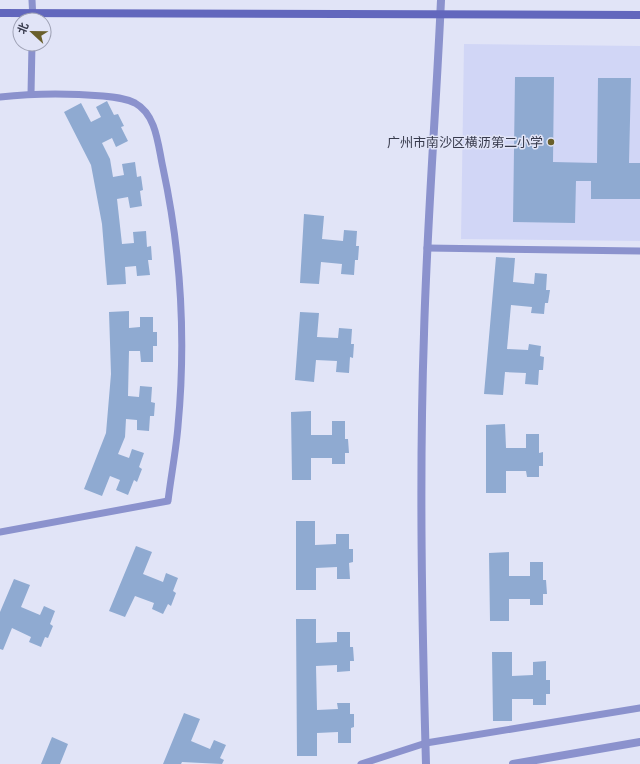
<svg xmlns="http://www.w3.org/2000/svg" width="640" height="764" font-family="'Asap Condensed','Noto Sans SC',sans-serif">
<rect width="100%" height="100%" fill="#e1e4f7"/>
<path fill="#d1d6f6" d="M 464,44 L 640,46 L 640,241 L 461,239 Z"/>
<path fill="#8faad1" d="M 515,77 L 554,77 L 553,162 L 597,163 L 598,78 L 631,78 L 629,163 L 640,163 L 640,199 L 591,199 L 591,181 L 576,181 L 575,223 L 513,222 Z
M 107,101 L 114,115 L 118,114 L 124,126 L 121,127 L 128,141 L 116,147 L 112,138 L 102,143 L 110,159 L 113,177 L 124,175 L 122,164 L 135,162 L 137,177 L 141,176 L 143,190 L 140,191 L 142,206 L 130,208 L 128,197 L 117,199 L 122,244 L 134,243 L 133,232 L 146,231 L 147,247 L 151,246 L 152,260 L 148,260 L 150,275 L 137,276 L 136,266 L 125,267 L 126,284 L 107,285 L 102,224 L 91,165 L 64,112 L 81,103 L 91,122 L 101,117 L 96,107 Z
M 304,214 L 324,216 L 322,239 L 343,241 L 344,230 L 357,231 L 356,246 L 359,246 L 358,260 L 355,260 L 354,275 L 341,274 L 342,264 L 321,262 L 319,284 L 300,283 Z
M 496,257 L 515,258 L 513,282 L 534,284 L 535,273 L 547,274 L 546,290 L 550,290 L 548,303 L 545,303 L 544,314 L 531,313 L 532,307 L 511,305 L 507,349 L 528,350 L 529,344 L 541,346 L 540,356 L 544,357 L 543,370 L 539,370 L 538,385 L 525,384 L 526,373 L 505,372 L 503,395 L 484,394 Z
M 129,311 L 129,328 L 140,327 L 140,317 L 153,317 L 153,332 L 157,332 L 157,346 L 153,346 L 153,362 L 141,362 L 140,351 L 129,351 L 128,396 L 139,397 L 140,386 L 152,387 L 151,402 L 155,403 L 154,416 L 150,416 L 149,431 L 137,430 L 137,420 L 126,419 L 125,437 L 118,454 L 129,458 L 132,449 L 144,453 L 139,467 L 142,469 L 137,482 L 134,480 L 128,495 L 116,490 L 120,480 L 110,476 L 102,496 L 84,489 L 106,433 L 111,374 L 109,312 Z
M 300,312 L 319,313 L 317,337 L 338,338 L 339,328 L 352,329 L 351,344 L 354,344 L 353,358 L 350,357 L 349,373 L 336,372 L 337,361 L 316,360 L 314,382 L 295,380 Z
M 311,411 L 311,435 L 332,435 L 332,421 L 345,421 L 345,439 L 348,439 L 349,453 L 345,453 L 345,464 L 332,464 L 332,458 L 311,458 L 311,480 L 292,480 L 291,412 Z
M 505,424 L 506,448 L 526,448 L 526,434 L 539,434 L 539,453 L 543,452 L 543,466 L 539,466 L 539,477 L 527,477 L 526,471 L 506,471 L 506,493 L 486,493 L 486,425 Z
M 296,521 L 315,521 L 315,545 L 336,544 L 336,534 L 349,534 L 349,549 L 353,549 L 353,562 L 349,563 L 350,579 L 337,579 L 337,567 L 316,568 L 316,590 L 296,590 Z
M 136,546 L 152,552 L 143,574 L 163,582 L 166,573 L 178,578 L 173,591 L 176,593 L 171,606 L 168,604 L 163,614 L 152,609 L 154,603 L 135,596 L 125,617 L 109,611 Z
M 509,552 L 509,576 L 530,576 L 530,562 L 543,562 L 543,580 L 546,580 L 547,594 L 543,594 L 543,605 L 530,605 L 530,599 L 509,599 L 509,621 L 490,621 L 489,553 Z
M 14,579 L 30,585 L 21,607 L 40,615 L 44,606 L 55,611 L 50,624 L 53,626 L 48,638 L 45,637 L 41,647 L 29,642 L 31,637 L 12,628 L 3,650 L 0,649 L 0,612 Z
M 296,619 L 316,619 L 316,643 L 337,642 L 337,632 L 350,632 L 350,647 L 353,647 L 354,661 L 350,661 L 350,671 L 337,672 L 337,665 L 316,666 L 317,710 L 338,709 L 337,703 L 350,703 L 350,714 L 354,714 L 354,727 L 351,728 L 351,743 L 338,743 L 338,732 L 317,733 L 317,756 L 297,756 Z
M 492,652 L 512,652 L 512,676 L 533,675 L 533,662 L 546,661 L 546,680 L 550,680 L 550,694 L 546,694 L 546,705 L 533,705 L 533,699 L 512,699 L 512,721 L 493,721 Z
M 184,713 L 200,719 L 191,741 L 210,749 L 214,740 L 226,745 L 220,758 L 224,760 L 222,764 L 182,762 L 181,764 L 163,764 Z
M 52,737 L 68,744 L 60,764 L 41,764 Z"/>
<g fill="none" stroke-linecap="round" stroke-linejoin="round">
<path stroke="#8b92cd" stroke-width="7" d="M 32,0 L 33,20
M 31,94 L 32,44
M 0,97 C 35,93 68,93 103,96 C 114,97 125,98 135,103 C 157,115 158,146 163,168 C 181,252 186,340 178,426 C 176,451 171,476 168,501 L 0,532
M 427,248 L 640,251
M 361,764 L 426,743 L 640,708"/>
<path stroke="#8b92cd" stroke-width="8" d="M 426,764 C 422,621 419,477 424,334 C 427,222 436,111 441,0
M 513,764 L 640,742"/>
<path stroke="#6267bd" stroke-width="8" d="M 0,13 L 640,15"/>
</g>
<circle fill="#695f2b" stroke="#e1e4f7" stroke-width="1.5" cx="551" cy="142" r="4"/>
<g text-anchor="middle" stroke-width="3" stroke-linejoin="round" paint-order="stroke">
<g font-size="13" fill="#373a4c" stroke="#e1e4f7" text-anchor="end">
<text x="543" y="147">广州市南沙区横沥第二小学</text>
</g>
</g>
<g transform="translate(32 32) rotate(292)"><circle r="19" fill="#e1e4f7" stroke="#9da0b3"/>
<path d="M0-3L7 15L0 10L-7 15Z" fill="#695f2b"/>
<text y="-6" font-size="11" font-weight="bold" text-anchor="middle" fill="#373a4c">北</text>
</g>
</svg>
